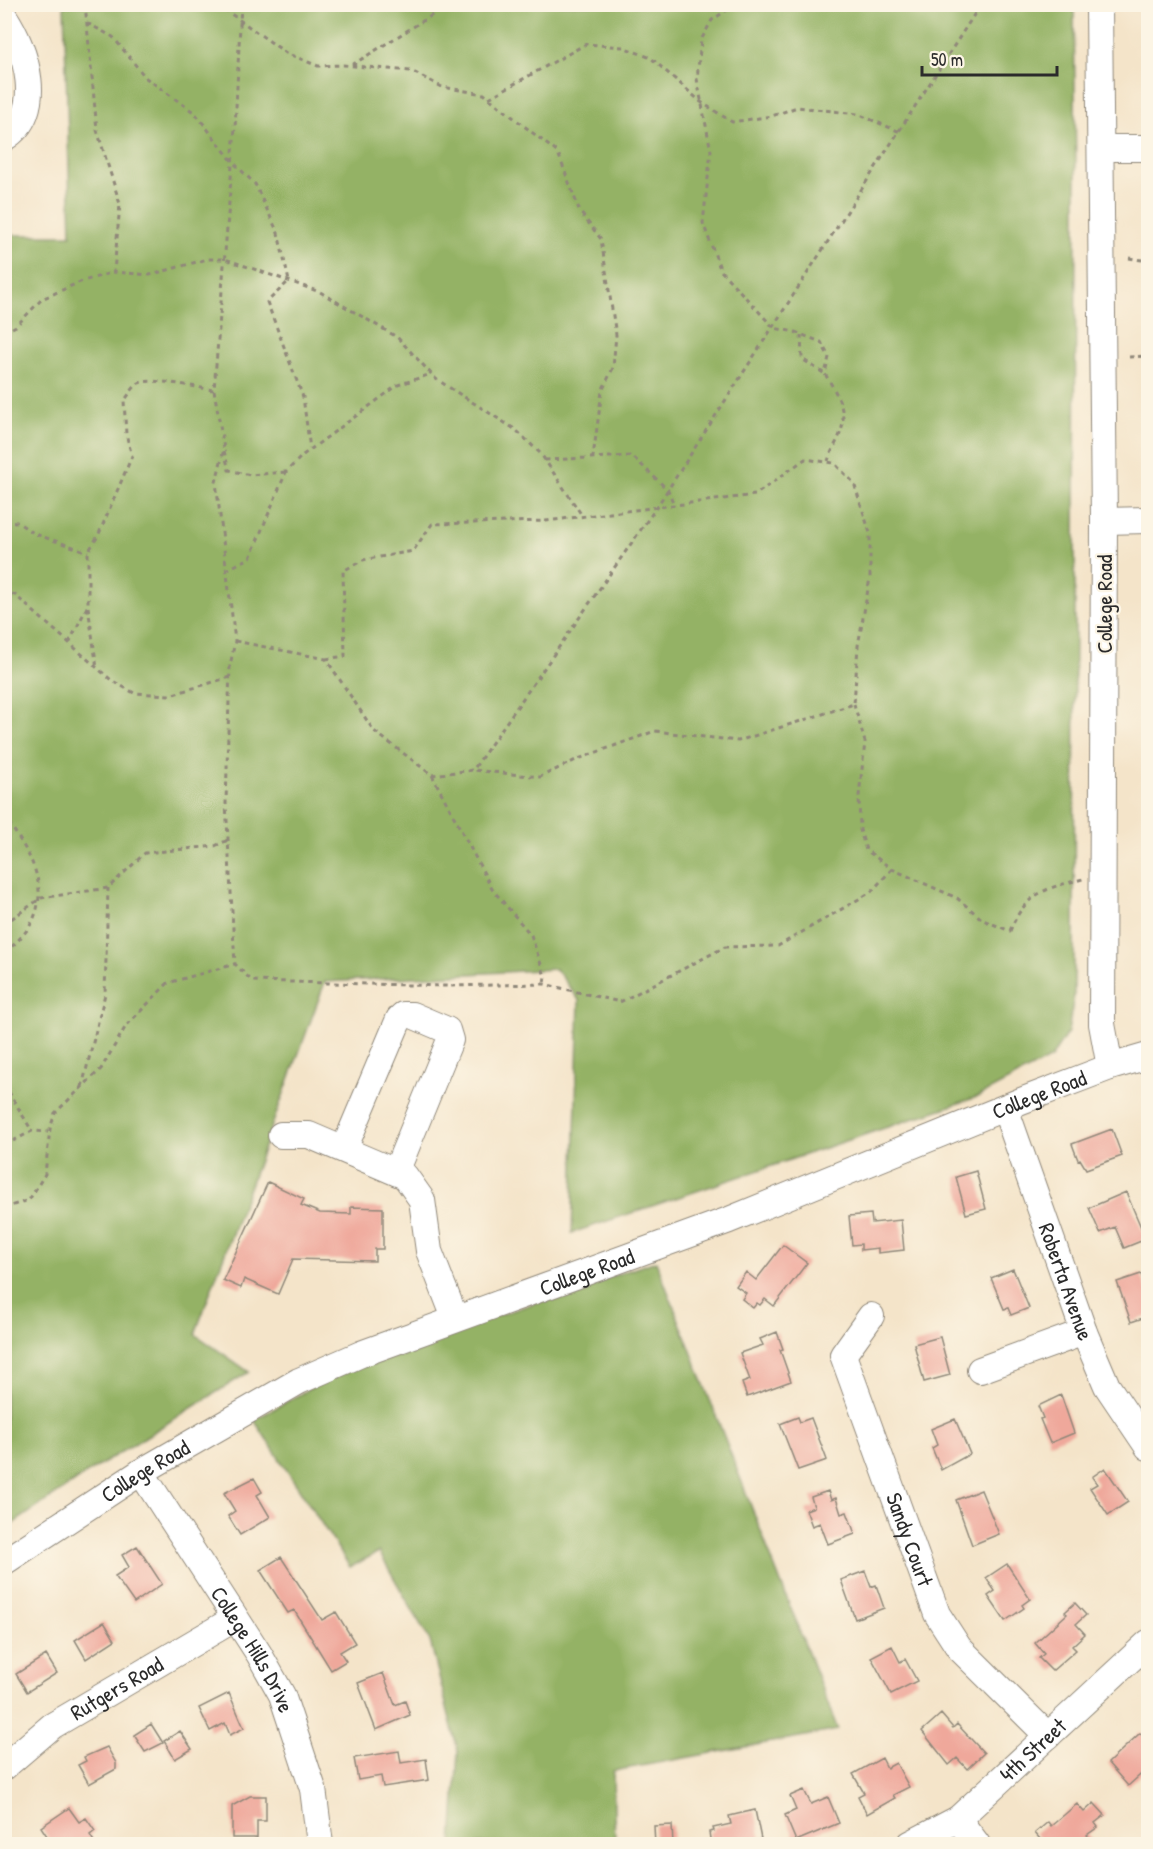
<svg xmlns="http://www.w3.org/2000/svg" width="1153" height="1849" font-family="'Patrick Hand',sans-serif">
<rect width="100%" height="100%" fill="#fcf5e5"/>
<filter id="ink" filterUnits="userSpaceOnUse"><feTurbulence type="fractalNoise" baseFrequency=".0167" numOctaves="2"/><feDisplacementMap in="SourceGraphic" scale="12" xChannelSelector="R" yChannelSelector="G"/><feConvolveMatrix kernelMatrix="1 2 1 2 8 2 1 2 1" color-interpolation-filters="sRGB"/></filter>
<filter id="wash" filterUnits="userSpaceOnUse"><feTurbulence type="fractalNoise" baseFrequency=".008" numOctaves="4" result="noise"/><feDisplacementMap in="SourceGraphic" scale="24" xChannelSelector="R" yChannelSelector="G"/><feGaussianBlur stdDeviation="1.35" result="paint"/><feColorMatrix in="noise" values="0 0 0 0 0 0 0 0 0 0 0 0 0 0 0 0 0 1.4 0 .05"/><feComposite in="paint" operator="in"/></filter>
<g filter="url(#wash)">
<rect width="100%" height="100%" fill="#f4e4c9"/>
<path fill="#94b265" stroke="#606e48" stroke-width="1.5" d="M 64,5 L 1074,5 L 1076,179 L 1074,996 L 1068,1032 L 1051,1058 L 977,1097 L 572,1233 L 579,1000 L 556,969 L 325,982 L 195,1334 L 249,1372 L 86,1474 L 5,1529 L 4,235 L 71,235 Z
M 656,1261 L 838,1730 L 613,1771 L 615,1844 L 452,1844 L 458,1751 L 430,1641 L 379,1552 L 350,1567 L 254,1420 L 327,1379 L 430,1339 Z"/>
<g id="blocks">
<path fill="#efa89b" d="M 1112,1129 L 1122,1156 L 1086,1169 L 1080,1159 L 1078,1160 L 1072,1144 Z
M 976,1171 L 986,1209 L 966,1214 L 956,1177 Z
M 268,1182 L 304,1199 L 301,1205 L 320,1213 L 351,1214 L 351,1207 L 383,1208 L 383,1249 L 375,1249 L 375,1261 L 293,1259 L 278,1294 L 244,1279 L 241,1288 L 223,1280 Z
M 1126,1192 L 1146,1239 L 1124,1248 L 1115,1227 L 1100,1233 L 1089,1208 Z
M 871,1214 L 872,1223 L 901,1220 L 904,1250 L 878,1253 L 878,1248 L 861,1250 L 861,1244 L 852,1245 L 849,1216 Z
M 783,1245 L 807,1263 L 774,1306 L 765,1299 L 760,1305 L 757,1303 L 753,1308 L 742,1299 L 746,1293 L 736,1286 L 746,1272 L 756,1280 Z
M 1013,1269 L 1029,1308 L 1011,1315 L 1008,1308 L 1004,1309 L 991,1278 Z
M 1141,1274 L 1149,1295 L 1149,1316 L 1131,1322 L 1117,1282 Z
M 777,1332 L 783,1349 L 780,1350 L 791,1381 L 747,1397 L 742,1383 L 750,1380 L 740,1353 L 763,1345 L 760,1339 Z
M 940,1337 L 950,1375 L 924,1382 L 914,1344 Z
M 1061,1395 L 1074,1433 L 1050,1443 L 1040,1419 L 1043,1418 L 1038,1406 Z
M 798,1417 L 800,1422 L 811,1418 L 827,1460 L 798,1470 L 780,1424 Z
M 955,1419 L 970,1454 L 941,1470 L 932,1448 L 937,1445 L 931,1429 Z
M 1105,1468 L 1128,1502 L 1108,1515 L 1090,1488 L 1097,1484 L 1092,1477 Z
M 254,1478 L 262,1492 L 257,1495 L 270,1517 L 240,1535 L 228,1516 L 235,1511 L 224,1493 Z
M 981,1490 L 999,1534 L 972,1545 L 956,1500 Z
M 828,1491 L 831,1500 L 836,1498 L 841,1514 L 847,1512 L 855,1534 L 828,1544 L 820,1523 L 812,1526 L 806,1510 L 814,1507 L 811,1497 Z
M 137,1546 L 162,1584 L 134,1603 L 115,1576 L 129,1567 L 122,1555 Z
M 281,1557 L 322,1620 L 336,1612 L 355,1643 L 340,1652 L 346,1661 L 331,1670 L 294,1610 L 288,1613 L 260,1570 Z
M 1007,1564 L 1030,1599 L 1022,1605 L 1024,1608 L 1005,1621 L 988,1596 L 995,1591 L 986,1578 Z
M 865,1571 L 871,1587 L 876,1585 L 884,1608 L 855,1619 L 841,1580 Z
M 1075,1603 L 1086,1615 L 1076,1624 L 1085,1634 L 1072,1646 L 1076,1650 L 1052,1671 L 1039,1658 L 1044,1654 L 1035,1643 L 1067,1614 L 1065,1612 Z
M 104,1622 L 115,1640 L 86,1659 L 75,1640 Z
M 892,1646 L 900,1662 L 905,1659 L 917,1681 L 891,1694 L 871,1657 Z
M 46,1655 L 57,1673 L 27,1692 L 16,1674 Z
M 383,1673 L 395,1705 L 405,1701 L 410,1715 L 376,1730 L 358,1683 Z
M 229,1693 L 244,1728 L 230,1735 L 225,1723 L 210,1731 L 199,1708 Z
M 941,1714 L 953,1728 L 957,1724 L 984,1753 L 967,1769 L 957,1758 L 949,1765 L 922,1731 Z
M 151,1724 L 163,1743 L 145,1752 L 134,1735 Z
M 180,1731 L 192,1749 L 175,1759 L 164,1741 Z
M 1140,1733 L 1149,1741 L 1149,1767 L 1128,1786 L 1108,1763 Z
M 107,1747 L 116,1763 L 116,1769 L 89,1784 L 78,1765 L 86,1761 L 84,1757 Z
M 399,1751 L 401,1763 L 426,1759 L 429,1780 L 383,1787 L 381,1776 L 358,1780 L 354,1758 Z
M 882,1758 L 887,1768 L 896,1763 L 909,1787 L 893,1795 L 895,1798 L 867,1814 L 858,1796 L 864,1793 L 853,1774 Z
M 804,1790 L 811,1804 L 828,1797 L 839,1823 L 796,1841 L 785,1815 L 796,1810 L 790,1796 Z
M 250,1796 L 266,1796 L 266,1821 L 257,1821 L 257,1838 L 232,1838 L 232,1806 Z
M 1094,1803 L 1105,1815 L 1095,1823 L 1098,1827 L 1087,1835 L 1095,1845 L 1045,1845 L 1035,1833 L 1048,1822 L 1051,1826 L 1077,1804 L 1084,1812 Z
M 69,1808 L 79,1822 L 86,1818 L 95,1831 L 90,1835 L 96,1845 L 53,1845 L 41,1827 Z
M 755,1810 L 761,1839 L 756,1840 L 757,1845 L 711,1845 L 709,1832 L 714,1831 L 713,1828 L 731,1824 L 729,1816 Z
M 672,1825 L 673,1845 L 655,1845 L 654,1826 Z"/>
</g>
</g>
<g filter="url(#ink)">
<use href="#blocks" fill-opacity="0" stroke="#90887a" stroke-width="1.5"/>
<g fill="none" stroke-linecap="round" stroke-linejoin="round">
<defs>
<g id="minor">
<path d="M 1099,4 L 1104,521 L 1102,1024 L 1110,1067"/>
<path d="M 4,16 C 26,49 47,112 4,138"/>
<path d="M 1101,148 L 1148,148"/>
<path d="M 1104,521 L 1148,520"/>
<path id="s1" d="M 1005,1108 L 1084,1332 L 1107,1386 L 1148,1447"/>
<path d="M 281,1135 L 309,1135 L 405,1176 L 422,1200 L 429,1251 L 455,1318"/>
<path d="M 344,1149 L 399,1019 L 403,1015 L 412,1015 L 447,1030 L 450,1040 L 396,1172"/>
<path id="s2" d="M 871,1316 L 843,1355 L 937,1614 L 959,1648 L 1048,1736"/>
<path d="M 980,1370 L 1084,1332"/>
<path id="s3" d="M 141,1472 L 259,1654 L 282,1695 L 313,1789 L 320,1844"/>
<path id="s4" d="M 4,1562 L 141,1472 L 299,1381 L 361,1354 L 729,1220 L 1021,1101 L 1110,1067 L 1148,1056"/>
<path id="s5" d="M 4,1767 L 52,1726 L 234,1619"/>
<path d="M 958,1819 L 977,1844"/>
<path id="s6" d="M 910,1844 L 958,1819 L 1148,1643"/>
</g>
</defs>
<use href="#minor" stroke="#90887a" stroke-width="28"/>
<path stroke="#90887a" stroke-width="3" stroke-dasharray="4.5 4.5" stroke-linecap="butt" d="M 85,4 L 97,130 L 120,204 L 114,272
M 217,4 L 286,53 L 318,66 L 343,65 L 411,71 L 442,87 L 484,94 L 558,153 L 580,212 L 601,239 L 616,335 L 613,368 L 602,391 L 593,457
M 241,4 L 235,128 L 214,390 L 224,449 L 216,482 L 235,641 L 230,666 L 226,803 L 235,964 L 252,981 L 447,986 L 544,984 L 620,1002 L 725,947 L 778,946 L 871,892 L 892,869
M 736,4 L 712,20 L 701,40 L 697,79 L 711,151 L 703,223 L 721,271 L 774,328 L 795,332 L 821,342 L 829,357 L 825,374 C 835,390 848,411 841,431 C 838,441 831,451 828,461
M 87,23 L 113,37 L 146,78 L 195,113 L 233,162 L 255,184 L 278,233 L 289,281 L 267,302 L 303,397 L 310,449
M 352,65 L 450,4
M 489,98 L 586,44 L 623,47 L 651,58 L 701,102 L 732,122 L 772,116 L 797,107 L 858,114 L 900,132
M 1129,258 L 1148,261
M 4,332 L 16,326 L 42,299 L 80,282 L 114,272 L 150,275 L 207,259 L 225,259 L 320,292 L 397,337 L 436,379 L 516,430 L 541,454 L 583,517
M 801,335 L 802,359 L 825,374
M 1129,357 L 1148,356
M 224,451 L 229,470 L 250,475 L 286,472
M 545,460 L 632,456 L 668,490 L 674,505
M 4,521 L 17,522 L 35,534 L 88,552
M 226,570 L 250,558 L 286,472 L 303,455 L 398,385 L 431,374
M 4,590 L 15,595 L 111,680 L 134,693 L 170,695 L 230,677
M 88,607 L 97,668
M 235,641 L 326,659 L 374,731 L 432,775 L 473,770 L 656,508 L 981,4
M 69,643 L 88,605 L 88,552 L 98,536 L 132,456 L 126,434 L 124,401 C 128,396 134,386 139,383 C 151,377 199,388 214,390
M 326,659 L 345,656 L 343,571 L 363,560 L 413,551 L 432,524 L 546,521 L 755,495 L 805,459 L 834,463 L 854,483 L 870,533 L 870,578 L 858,646 L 854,704 L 738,741 L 655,731 L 578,759 L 540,777 L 473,770
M 854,704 L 865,742 L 859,796 L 860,830 L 866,850 L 892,869 L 957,898 L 983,920 L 1010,931 C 1025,893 1046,888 1083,879
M 432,775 L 492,889 L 531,935 L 545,976 L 544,984
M 4,815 C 25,848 52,882 32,922 C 26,934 13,945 4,955
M 4,924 L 41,898 L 108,888 L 145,853 L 215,846 L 228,840
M 4,1049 L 9,1074 L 4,1079
M 4,1084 L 32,1131
M 82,1087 L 105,994 L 108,888
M 4,1141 L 13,1141 L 32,1131 L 48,1132
M 4,1208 L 29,1200 L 45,1174 L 50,1129 L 55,1113 L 101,1069 L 126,1026 L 168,983 L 235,964"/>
<use href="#minor" stroke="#fff" stroke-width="26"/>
</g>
</g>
<g text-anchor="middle" stroke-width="4.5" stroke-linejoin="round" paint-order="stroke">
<g font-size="22" fill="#2b2b2b" stroke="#fcf5e5">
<text transform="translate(1104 604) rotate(-90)" y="8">College Road</text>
<text dy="8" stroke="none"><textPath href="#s4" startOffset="1140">College Road</textPath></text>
<text dy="8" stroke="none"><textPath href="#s4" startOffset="654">College Road</textPath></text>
<text dy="8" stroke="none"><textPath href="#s1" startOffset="184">Roberta Avenue</textPath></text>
<text dy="8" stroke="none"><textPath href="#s4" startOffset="168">College Road</textPath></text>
<text dy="8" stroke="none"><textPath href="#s2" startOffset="244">Sandy Court</textPath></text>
<text dy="8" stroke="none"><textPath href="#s3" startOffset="210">College Hills Drive</textPath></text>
<text dy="8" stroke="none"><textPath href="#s5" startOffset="138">Rutgers Road</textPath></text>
<text dy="8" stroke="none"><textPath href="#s6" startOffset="156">4th Street</textPath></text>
</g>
</g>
<rect width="1153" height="1849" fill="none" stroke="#fcf5e5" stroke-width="24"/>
<path d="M922 66v9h135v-9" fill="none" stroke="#2b2b2b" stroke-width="3"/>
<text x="931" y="66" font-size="18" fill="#2b2b2b" stroke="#fcf5e5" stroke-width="4.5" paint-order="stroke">50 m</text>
</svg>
